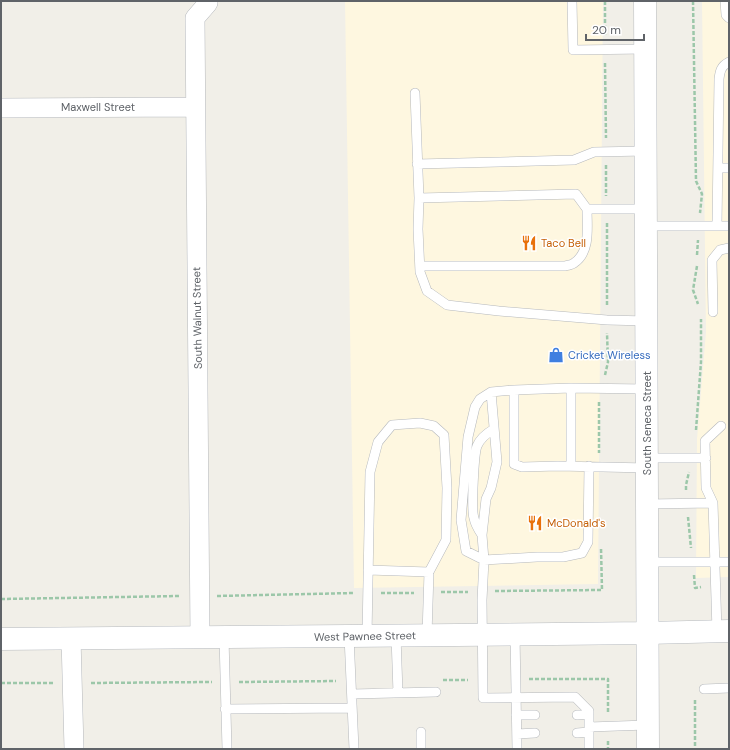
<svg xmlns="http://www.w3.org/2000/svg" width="730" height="750" font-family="'DM Sans',sans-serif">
<rect width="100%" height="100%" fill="#f1efe8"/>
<path fill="#fef7e0" d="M 345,1 L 603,1 L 598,584 L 354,588 Z
M 702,1 L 729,1 L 729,577 L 696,578 L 697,439 L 706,332 Z"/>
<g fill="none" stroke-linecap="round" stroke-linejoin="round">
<defs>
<path id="lane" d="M 572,1 L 573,50 L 644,49
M 725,1 L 726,15 L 729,18
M 415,93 L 419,198
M 417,164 L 574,160 L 594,152 L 646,151
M 718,168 L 729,168
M 646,209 L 587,209 L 576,194 L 419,198 L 418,229 L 420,272 L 427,291 L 447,305 L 499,311 L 607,320 L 647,321
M 646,226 L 729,226
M 717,226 L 719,79 C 720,71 721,66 729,62
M 420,266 L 565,266 C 568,265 572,265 574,263 C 591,252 587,226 587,209
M 713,312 L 712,260 L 720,250 L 729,248
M 571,388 L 514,390 L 514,464 L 522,467 L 558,466 L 647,468
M 514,390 L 491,392 L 480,399 L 475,407 L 468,437 L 461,520 L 466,551 L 484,560 L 537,557 L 563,557 L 582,553 L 588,542 L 589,466
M 491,392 L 497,462 L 491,488 L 486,499 L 482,535 L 484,560 L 482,600 L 483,698 L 575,697 L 589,711 L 589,749
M 647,458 L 706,458
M 571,466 L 571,388 L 647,389
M 647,504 L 713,503
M 482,535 C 478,529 475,524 474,518 C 471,510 474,454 477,446 C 480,439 487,433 494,429
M 647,562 L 729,562
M 368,570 L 429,572
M 717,631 L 713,503 L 706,488 L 705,441 L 721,426
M 515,634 L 517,749
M 349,636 L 354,749
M 367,636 L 370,472 L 378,442 L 392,425 L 420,423 L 434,426 L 444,435 L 447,488 L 446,540 L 429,572 L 427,635
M 396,636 L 398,693
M 224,638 L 227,749
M 704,689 L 729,688
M 352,694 L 436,692
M 225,709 L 352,708
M 516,715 L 535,715
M 577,715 L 589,714
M 589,727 L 647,725
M 421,732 L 421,749
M 577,733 L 589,732
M 517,734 L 535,733"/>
<path id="street" d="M 1,108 L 195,107
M 71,638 L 74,749
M 200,638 L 195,18 L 208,3"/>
<path id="secondary" d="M 645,1 L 648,749
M 1,639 L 349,636 L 647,633 L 729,631"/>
</defs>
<use href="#lane" stroke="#b5b8bc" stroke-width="10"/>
<use href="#street" stroke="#b5b8bc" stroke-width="20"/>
<use href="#secondary" stroke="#b6babf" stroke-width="23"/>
<path stroke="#9cc7a9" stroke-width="2.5" stroke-dasharray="4 2" stroke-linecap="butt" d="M 605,1 L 605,36
M 693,1 L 696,181 L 702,194 L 700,213
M 605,63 L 606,138
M 606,165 L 606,196
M 607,223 L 607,306
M 697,255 L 698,240
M 697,266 L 693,290 L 698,304
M 605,375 L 608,362 L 607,333
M 599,402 L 599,453
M 696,430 L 701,362 L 701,319
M 686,490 L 686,485 L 689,472
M 688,517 L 691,548
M 694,575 L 695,588 L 701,587
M 495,591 L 602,590 L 601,548
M 441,592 L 468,592
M 381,593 L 414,593
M 217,596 L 354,593
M 1,599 L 180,596
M 529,679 L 608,679 L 608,714
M 443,680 L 468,680
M 239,682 L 336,681
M 1,683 L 54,683
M 91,683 L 212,682
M 695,700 L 695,749
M 608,741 L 608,749"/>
<use href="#lane" stroke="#fff" stroke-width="9"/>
<use href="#street" stroke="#fff" stroke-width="19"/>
<use href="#secondary" stroke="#fff" stroke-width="22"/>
</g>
<defs>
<symbol id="restaurant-bare" viewBox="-9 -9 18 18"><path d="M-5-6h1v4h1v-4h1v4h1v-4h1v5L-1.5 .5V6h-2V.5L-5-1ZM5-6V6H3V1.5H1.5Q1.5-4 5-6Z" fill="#e8710a" stroke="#fff" stroke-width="2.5" paint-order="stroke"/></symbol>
<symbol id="shop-bare" viewBox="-9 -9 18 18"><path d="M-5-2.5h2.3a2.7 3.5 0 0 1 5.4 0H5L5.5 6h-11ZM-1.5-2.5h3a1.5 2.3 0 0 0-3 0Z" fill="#3f7fe0" stroke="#fff" stroke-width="2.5" paint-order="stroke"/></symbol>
</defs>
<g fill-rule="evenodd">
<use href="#restaurant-bare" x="518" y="232" width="22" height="22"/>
<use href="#shop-bare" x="545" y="344" width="22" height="22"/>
<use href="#restaurant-bare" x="524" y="512" width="22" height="22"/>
</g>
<g text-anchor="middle" stroke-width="3" stroke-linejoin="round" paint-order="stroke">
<g font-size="11" fill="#5f6368" stroke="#fff">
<text x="98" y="111">Maxwell Street</text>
<text transform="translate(197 318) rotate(-91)" y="4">South Walnut Street</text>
<text transform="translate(647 423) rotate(-90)" y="4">South Seneca Street</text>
<text transform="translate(365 636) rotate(-1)" y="4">West Pawnee Street</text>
</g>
<g font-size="11" fill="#c56008" stroke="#fff" text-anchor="start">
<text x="541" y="247">Taco Bell</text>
<text x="547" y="527">McDonald's</text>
</g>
<g font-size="11" fill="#366cbe" stroke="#fff" text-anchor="start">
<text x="568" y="359">Cricket Wireless</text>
</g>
</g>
<rect width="730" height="750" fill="none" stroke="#5f6368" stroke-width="4"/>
<path d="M586 34v6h58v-6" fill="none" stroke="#5f6368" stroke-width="2"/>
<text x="592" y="34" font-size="12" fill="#5f6368" stroke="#ffffff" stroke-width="3" paint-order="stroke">20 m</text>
</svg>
